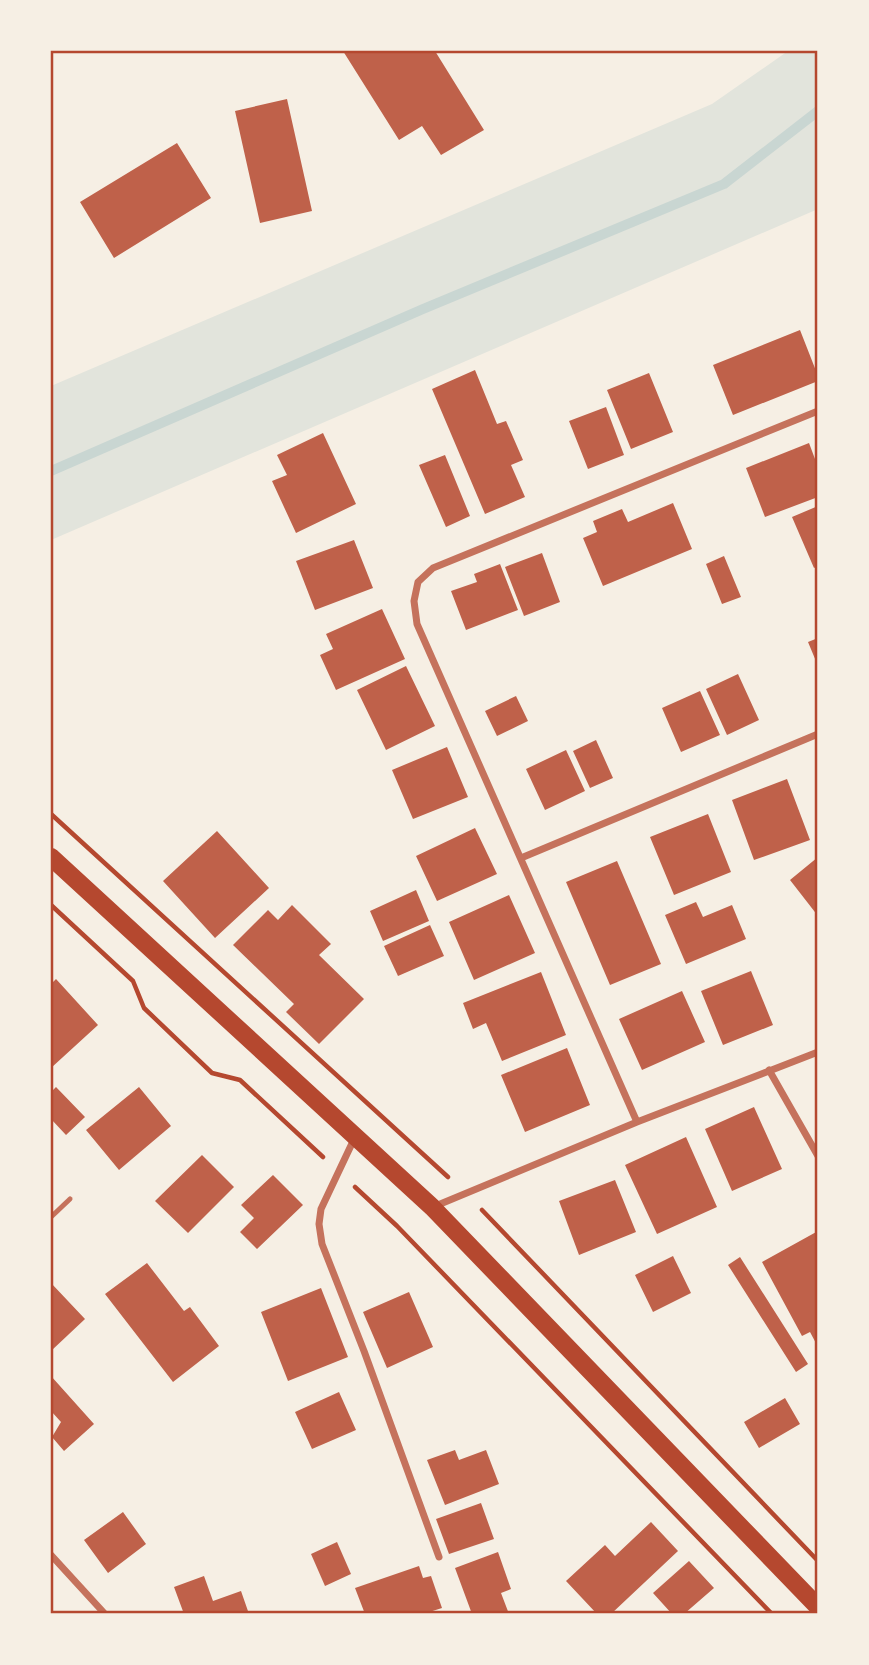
<svg xmlns="http://www.w3.org/2000/svg" width="869" height="1665" font-family="'Times New Roman',serif">
<rect width="100%" height="100%" fill="#f6efe4"/>
<path fill="#e2e4dc" d="M 788,51 L 818,51 L 818,209 L 51,540 L 51,386 L 712,104 Z"/>
<g fill="none" stroke-linecap="round" stroke-linejoin="round">
<path stroke="#c9d6d2" stroke-width="10" d="M 51,471 L 423,309 L 724,184 L 818,111"/>
</g>
<path fill="#bf614a" d="M 343,51 L 435,51 L 484,130 L 441,155 L 422,126 L 399,140 Z
M 287,99 L 312,211 L 260,223 L 235,111 Z
M 177,143 L 211,198 L 114,258 L 80,202 Z
M 800,330 L 818,376 L 818,381 L 733,415 L 713,365 Z
M 475,370 L 497,424 L 506,421 L 523,460 L 511,465 L 525,497 L 485,514 L 432,389 Z
M 649,373 L 673,432 L 631,449 L 607,390 Z
M 606,407 L 624,455 L 588,469 L 569,421 Z
M 323,433 L 356,504 L 296,533 L 272,481 L 287,475 L 277,455 Z
M 809,443 L 818,467 L 818,497 L 765,517 L 746,468 Z
M 445,455 L 470,516 L 446,527 L 419,465 Z
M 673,503 L 692,549 L 603,586 L 583,538 L 597,532 L 593,521 L 622,509 L 628,522 Z
M 818,506 L 818,566 L 814,568 L 792,517 Z
M 354,540 L 373,588 L 315,610 L 296,561 Z
M 542,553 L 560,602 L 524,616 L 505,567 Z
M 724,556 L 741,597 L 722,604 L 706,564 Z
M 500,564 L 518,610 L 466,630 L 451,591 L 477,582 L 474,574 Z
M 382,609 L 405,659 L 336,690 L 320,655 L 333,649 L 326,634 Z
M 818,638 L 818,666 L 808,642 Z
M 406,666 L 435,726 L 386,750 L 357,690 Z
M 738,674 L 759,720 L 727,735 L 706,689 Z
M 700,691 L 720,735 L 681,752 L 662,708 Z
M 516,696 L 528,721 L 497,736 L 485,711 Z
M 596,740 L 613,778 L 590,788 L 573,751 Z
M 447,747 L 468,797 L 413,819 L 392,770 Z
M 566,750 L 585,791 L 545,810 L 526,769 Z
M 787,779 L 810,840 L 754,860 L 732,800 Z
M 708,814 L 731,872 L 674,895 L 650,837 Z
M 475,828 L 497,874 L 437,901 L 416,856 Z
M 217,831 L 269,888 L 215,938 L 163,881 Z
M 818,857 L 818,916 L 790,880 Z
M 617,861 L 661,964 L 610,985 L 566,882 Z
M 416,890 L 429,921 L 383,941 L 370,911 Z
M 509,895 L 535,953 L 474,980 L 449,922 Z
M 696,902 L 703,917 L 732,905 L 746,939 L 686,964 L 665,915 Z
M 292,905 L 331,944 L 319,955 L 364,999 L 319,1044 L 286,1012 L 294,1004 L 233,945 L 268,910 L 278,920 Z
M 430,925 L 444,956 L 398,976 L 384,946 Z
M 751,971 L 773,1025 L 723,1045 L 701,991 Z
M 541,972 L 566,1035 L 502,1061 L 486,1023 L 473,1029 L 463,1003 Z
M 56,979 L 98,1025 L 51,1068 L 51,984 Z
M 682,991 L 705,1042 L 642,1070 L 619,1019 Z
M 567,1048 L 590,1105 L 525,1132 L 501,1075 Z
M 56,1087 L 85,1117 L 66,1135 L 51,1119 L 51,1092 Z
M 139,1087 L 171,1126 L 119,1170 L 86,1130 Z
M 754,1107 L 782,1169 L 732,1191 L 705,1129 Z
M 686,1137 L 717,1207 L 657,1234 L 625,1165 Z
M 202,1155 L 234,1187 L 188,1233 L 155,1201 Z
M 273,1175 L 303,1205 L 257,1249 L 240,1232 L 254,1218 L 241,1205 Z
M 615,1180 L 636,1232 L 579,1255 L 559,1201 Z
M 818,1231 L 818,1347 L 810,1332 L 802,1336 L 762,1262 Z
M 673,1256 L 691,1293 L 653,1312 L 635,1275 Z
M 740,1257 L 808,1364 L 796,1372 L 728,1265 Z
M 147,1263 L 184,1311 L 190,1307 L 219,1346 L 173,1382 L 105,1294 Z
M 51,1283 L 85,1319 L 51,1351 Z
M 321,1288 L 348,1357 L 288,1381 L 261,1312 Z
M 409,1292 L 433,1347 L 387,1368 L 363,1312 Z
M 51,1376 L 94,1424 L 64,1451 L 52,1437 L 61,1422 L 51,1411 Z
M 339,1392 L 356,1430 L 312,1449 L 295,1412 Z
M 785,1398 L 800,1424 L 759,1448 L 744,1422 Z
M 455,1450 L 459,1460 L 486,1450 L 499,1484 L 445,1505 L 427,1460 Z
M 481,1503 L 494,1539 L 449,1554 L 436,1519 Z
M 123,1512 L 146,1544 L 108,1573 L 84,1540 Z
M 651,1522 L 678,1551 L 611,1614 L 597,1614 L 566,1581 L 605,1545 L 615,1556 Z
M 337,1542 L 351,1574 L 325,1586 L 311,1554 Z
M 498,1552 L 511,1589 L 501,1593 L 509,1614 L 472,1614 L 455,1568 Z
M 689,1561 L 714,1588 L 684,1614 L 672,1614 L 653,1593 Z
M 419,1566 L 423,1578 L 431,1576 L 442,1608 L 423,1614 L 365,1614 L 355,1588 Z
M 204,1576 L 213,1601 L 241,1591 L 249,1614 L 184,1614 L 174,1587 Z"/>
<g fill="none" stroke-linecap="round" stroke-linejoin="round">
<path stroke="#b5482f" stroke-width="4.5" d="M 51,814 L 448,1177
M 51,905 L 133,981 L 144,1008 L 212,1073 L 240,1080 L 323,1157
M 355,1187 L 397,1226 L 772,1614
M 482,1210 L 818,1561"/>
<path stroke="#c5725c" stroke-width="5" d="M 51,1217 L 70,1199"/>
<path stroke="#c5725c" stroke-width="7" d="M 521,858 L 818,734
M 769,1070 L 818,1156
M 637,1122 L 417,624 L 414,601 L 418,582 L 433,568 L 818,411
M 355,1137 L 321,1209 L 319,1224 L 322,1244 L 364,1351 L 439,1557
M 433,1207 L 637,1122 L 818,1052
M 51,1555 L 105,1614"/>
<path stroke="#b5482f" stroke-width="18" d="M 51,857 L 432,1207 L 818,1607"/>
</g>
<rect width="869" height="1665" fill="none" stroke="#f6efe4" stroke-width="105"/>
<rect x="52" y="52" width="764" height="1560" fill="none" stroke="#b5482f" stroke-width="2.5"/>
</svg>
